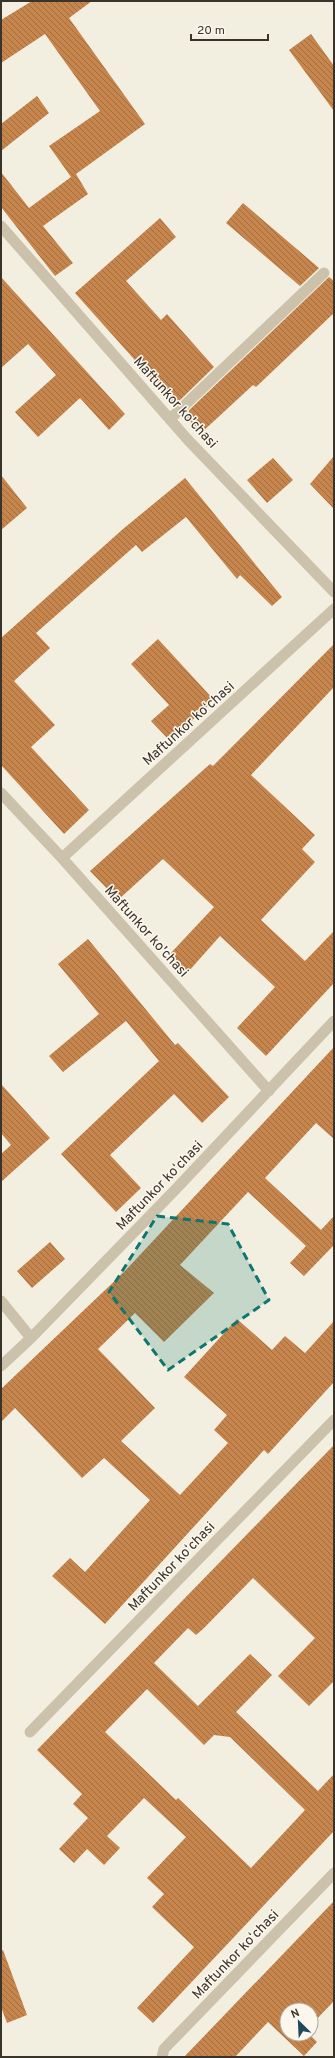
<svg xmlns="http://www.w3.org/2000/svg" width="335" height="2058" font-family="Overpass,sans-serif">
<defs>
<pattern id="building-back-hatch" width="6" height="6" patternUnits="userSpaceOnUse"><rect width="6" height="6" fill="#c6854c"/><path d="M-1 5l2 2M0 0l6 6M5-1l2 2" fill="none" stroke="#a26d3f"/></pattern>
</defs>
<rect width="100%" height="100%" fill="#f3efe0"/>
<path fill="url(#building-back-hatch)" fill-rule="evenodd" d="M 32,1 L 92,1 L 69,18 L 145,124 L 76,174 L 88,194 L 43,226 L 73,263 L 55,276 L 1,207 L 1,172 L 29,208 L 71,177 L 49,146 L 100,111 L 45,34 L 1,63 L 1,20 Z
M 311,34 L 334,66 L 334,111 L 289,50 Z
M 37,96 L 49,113 L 1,151 L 1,124 Z
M 243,203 L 319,268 L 300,286 L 226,223 Z
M 160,218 L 176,237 L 126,281 L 161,320 L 167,314 L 214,367 L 175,405 L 75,293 Z
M 1,277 L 125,414 L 109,430 L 80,398 L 38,437 L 15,412 L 56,375 L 28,344 L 1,368 Z
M 329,277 L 334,281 L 334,313 L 256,387 L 253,385 L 201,433 L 184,415 Z
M 334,456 L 334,509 L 310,484 Z
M 273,458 L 293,480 L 267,503 L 247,480 Z
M 1,475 L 27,508 L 1,530 Z
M 185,478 L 282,597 L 272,606 L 240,575 L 237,579 L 186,517 L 142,552 L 136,545 L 36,633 L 50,648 L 14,681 L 55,725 L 31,747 L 89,810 L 64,834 L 1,765 L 1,638 L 123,529 Z
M 158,639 L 214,700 L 170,741 L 151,721 L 169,705 L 131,664 Z
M 334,644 L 334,687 L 251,775 L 315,835 L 302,849 L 315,862 L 261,920 L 305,961 L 334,931 L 334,983 L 266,1056 L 237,1028 L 275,987 L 220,936 L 188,972 L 169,955 L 214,907 L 163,859 L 118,900 L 90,871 L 210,764 L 213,766 Z
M 88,939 L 175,1045 L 178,1043 L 229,1097 L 202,1123 L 174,1094 L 110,1155 L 141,1188 L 116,1212 L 61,1154 L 159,1061 L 126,1021 L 63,1072 L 49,1056 L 99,1014 L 58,964 Z
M 334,1047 L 334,1139 L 316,1123 L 265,1178 L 321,1230 L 334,1216 L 334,1245 L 304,1276 L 290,1263 L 306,1246 L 248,1192 L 180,1265 L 214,1293 L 164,1342 L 135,1313 L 98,1349 L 155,1408 L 121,1441 L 180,1495 L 228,1443 L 214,1430 L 227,1415 L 184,1377 L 237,1319 L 272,1350 L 285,1336 L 305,1353 L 334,1321 L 334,1382 L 268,1454 L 264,1450 L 105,1624 L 52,1576 L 70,1558 L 85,1572 L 150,1500 L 104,1458 L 82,1478 L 15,1408 L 1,1422 L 1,1389 L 124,1272 Z
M 1,1084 L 50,1138 L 1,1182 L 1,1154 L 11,1145 L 1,1133 Z
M 50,1242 L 65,1259 L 32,1288 L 17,1271 Z
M 334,1445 L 334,1681 L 309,1706 L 278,1676 L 315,1638 L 253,1578 L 203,1629 L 196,1635 L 188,1628 L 154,1663 L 198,1706 L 250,1654 L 272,1675 L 236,1712 L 318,1791 L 334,1774 L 334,1831 L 153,2023 L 137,2008 L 194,1947 L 152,1907 L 164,1894 L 147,1878 L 186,1837 L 144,1798 L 107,1836 L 120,1848 L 104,1865 L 87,1849 L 74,1863 L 59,1849 L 88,1818 L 73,1804 L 82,1794 L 37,1750 ZM 147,1689 L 204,1745 L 214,1735 L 230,1737 L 305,1810 L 251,1868 L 178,1798 L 176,1800 L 105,1732 Z
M 334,1901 L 334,2001 L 311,2025 L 311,2010 L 287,2010 L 287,2034 L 309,2034 L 317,2042 L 304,2056 L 268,2022 L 235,2057 L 184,2057 Z
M 3,1950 L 27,2015 L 7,2023 L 1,2007 L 1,1951 Z"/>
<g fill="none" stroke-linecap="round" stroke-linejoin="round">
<path stroke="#ccc2ac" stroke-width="11" d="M 170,419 L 324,273"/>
<path stroke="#ccc2ac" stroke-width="11" d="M 1,226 L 188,440 L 334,592
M 1,793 L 62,858 L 269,1091
M 62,858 L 334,609
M 1,1301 L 31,1338
M 1,1366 L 31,1338 L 175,1190 L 334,1021
M 30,1732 L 334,1420
M 162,2057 L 164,2049 L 334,1873"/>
</g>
<path fill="#0f766e" fill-opacity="0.2" stroke="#0f766e" stroke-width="3" stroke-dasharray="8 5" stroke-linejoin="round" d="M 157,1216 L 228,1224 L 269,1300 L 168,1370 L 109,1292 Z"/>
<g text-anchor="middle" stroke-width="3" stroke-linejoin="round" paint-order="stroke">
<g font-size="14" fill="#3a332b" stroke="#fbf7ed">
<text transform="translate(176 402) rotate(48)" y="5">Maftunkor ko'chasi</text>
<text transform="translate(188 723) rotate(-42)" y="5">Maftunkor koʻchasi</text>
<text transform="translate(147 931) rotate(48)" y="5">Maftunkor ko'chasi</text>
<text transform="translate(159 1185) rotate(-46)" y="5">Maftunkor koʻchasi</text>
<text transform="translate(171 1566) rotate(-46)" y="5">Maftunkor koʻchasi</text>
<text transform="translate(235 1954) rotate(-46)" y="5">Maftunkor koʻchasi</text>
</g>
</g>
<rect width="335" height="2058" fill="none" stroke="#3a332b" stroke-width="4"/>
<g transform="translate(299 2022) rotate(336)"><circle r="19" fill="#fbf7ed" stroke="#aea99f"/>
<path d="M0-3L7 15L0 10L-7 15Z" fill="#1f4a5c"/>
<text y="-6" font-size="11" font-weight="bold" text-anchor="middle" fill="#3a332b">N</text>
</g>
<path d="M191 34v6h77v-6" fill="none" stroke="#3a332b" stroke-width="2"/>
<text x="197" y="34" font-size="12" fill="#3a332b" stroke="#fbf7ed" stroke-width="3" paint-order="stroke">20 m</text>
</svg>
